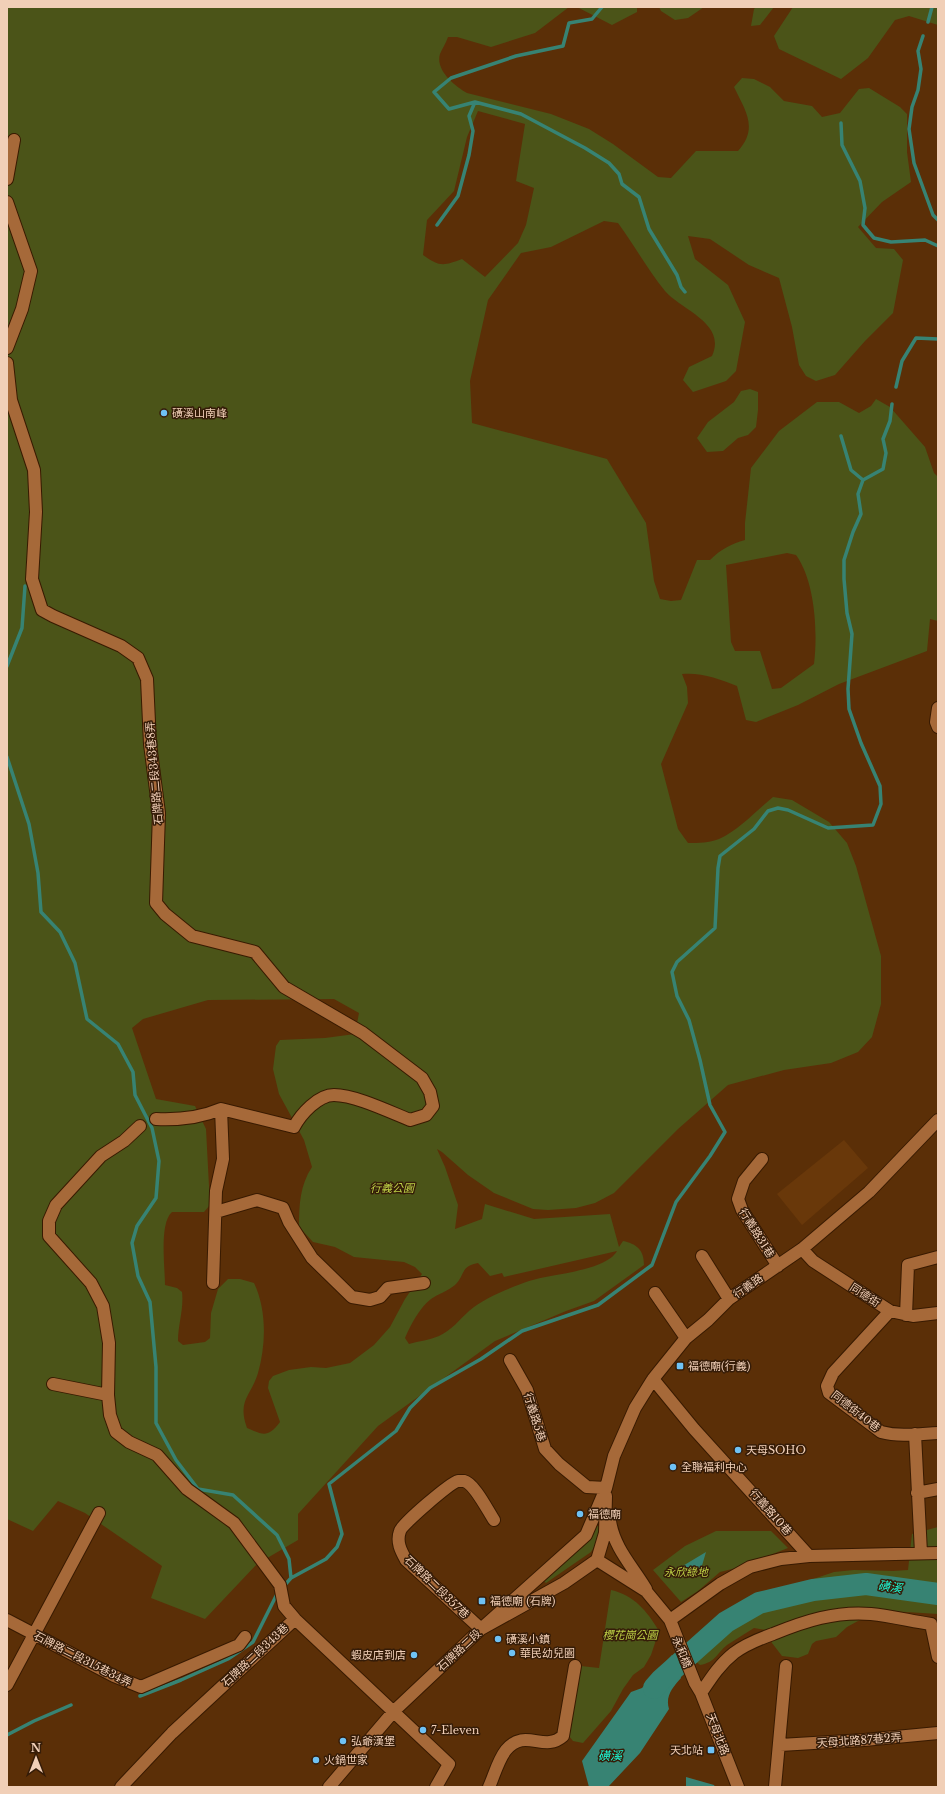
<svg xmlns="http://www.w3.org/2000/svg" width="945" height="1794" font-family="'Libre Baskerville','Noto Sans TC',serif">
<rect width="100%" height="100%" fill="#5b2f07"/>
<path fill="#69380a" d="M 844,1140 L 868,1168 L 802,1225 L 777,1194 Z"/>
<path fill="#4b5418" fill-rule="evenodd" d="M 7,7 L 569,7 L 535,33 L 491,47 L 457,37 L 448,37 C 446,43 442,49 440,54 C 435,70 455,86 467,93 L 551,114 L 589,129 L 613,144 L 658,177 L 671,178 L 696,151 L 738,151 C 759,128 745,110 734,87 L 742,78 L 754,79 L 770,87 L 784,101 L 812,106 L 822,117 L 840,113 L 859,89 L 869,88 L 900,107 L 907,114 L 907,152 L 911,182 L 882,202 L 858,227 L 876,248 L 894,249 L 903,260 L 893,313 L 865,341 L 835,375 L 816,381 L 806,376 L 799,365 L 792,327 L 779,278 L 749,265 L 710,239 L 688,236 L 695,259 L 728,285 L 745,322 L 736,371 L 726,381 L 693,392 L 683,380 L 689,367 L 712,356 C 727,323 681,310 665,291 C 648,270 634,245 618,223 L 604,221 L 551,247 L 521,253 L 488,300 L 470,381 L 472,423 L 607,459 L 646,523 L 654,581 L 660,599 L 671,601 L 681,600 L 697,560 L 710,560 C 721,549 731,544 745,540 L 745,523 L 751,468 L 779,431 L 817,402 L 839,402 L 859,413 L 871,406 L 876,399 L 890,407 L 925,447 L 934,473 L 938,477 L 938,621 L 930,619 L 927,651 L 839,684 L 798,705 L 756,722 L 746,720 L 737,686 C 720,679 700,672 682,674 L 687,687 L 688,703 L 661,764 L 678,829 L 688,843 C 699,843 709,843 719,839 C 739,830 756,811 773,797 L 792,800 L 829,822 L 847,843 L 856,866 L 881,956 L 881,1004 L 872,1037 L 858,1052 L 831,1063 L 784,1070 L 728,1085 L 678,1129 L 614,1193 L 595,1203 L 576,1208 L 548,1210 L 533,1209 L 494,1193 L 468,1175 L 442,1152 L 437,1149 L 445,1167 L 458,1205 L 455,1229 L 482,1219 L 485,1204 L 534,1219 L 610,1214 L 619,1247 L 623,1241 C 637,1244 644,1250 644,1265 L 594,1301 L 566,1311 L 495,1341 L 378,1426 L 298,1514 L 298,1540 L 257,1564 L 205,1619 L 151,1598 L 162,1566 L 85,1513 L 58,1501 L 33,1531 L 7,1519 ZM 478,111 L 525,124 L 516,181 L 534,188 L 526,225 L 518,243 L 485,277 L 462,259 C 443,266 440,267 423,255 L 427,220 L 454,191 L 467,137 ZM 787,553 L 796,555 C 815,581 818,632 814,664 L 781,688 L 772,689 L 760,651 L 735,651 L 731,642 L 726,565 ZM 334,999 L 359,1013 L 355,1034 L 325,1038 L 280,1040 L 276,1046 L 273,1069 L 279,1094 L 304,1140 L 312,1167 C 300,1185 299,1205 299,1227 L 313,1242 L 335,1247 L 354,1257 L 404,1262 L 415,1267 L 422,1274 L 405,1299 L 390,1327 L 374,1345 L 350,1363 L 326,1368 L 311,1367 L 289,1370 L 273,1376 L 269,1381 L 268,1388 L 280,1422 C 268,1438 263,1435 247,1428 C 237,1400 251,1396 258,1373 C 266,1345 267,1310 254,1283 L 240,1279 L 228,1279 L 218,1289 L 211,1313 L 210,1338 L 205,1342 L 183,1345 L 178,1341 C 178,1324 184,1309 182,1292 L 177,1288 L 165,1285 C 165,1268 159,1223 172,1212 L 204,1212 L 210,1205 L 206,1129 L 195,1106 L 156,1099 L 132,1028 L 143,1019 L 208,1000 ZM 617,1251 C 606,1271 551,1274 529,1281 C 510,1288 485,1297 469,1311 C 459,1320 452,1330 439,1336 C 430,1340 419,1341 409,1344 L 405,1338 C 410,1326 420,1307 431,1299 C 438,1294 448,1291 455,1285 C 465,1276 460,1266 478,1263 L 490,1276 L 502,1273 L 504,1277 Z
M 577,7 L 637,7 L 637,12 L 612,25 Z
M 659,7 L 704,7 L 688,18 L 675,20 L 661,11 Z
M 756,7 L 774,7 L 760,25 L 751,26 L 754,9 Z
M 793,7 L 938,7 L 938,25 L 909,16 L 895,20 L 868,58 L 841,79 L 779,49 L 774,36 Z
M 750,389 L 758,392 L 758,410 L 756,427 L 748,435 L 738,438 L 723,451 L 707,452 L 697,438 L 708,422 L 734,402 L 741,391 Z
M 595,1526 L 599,1526 C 599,1535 596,1545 591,1552 L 546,1583 L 543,1580 Z
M 938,1527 L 938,1614 L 890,1611 L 858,1621 L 847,1627 L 836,1637 L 816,1641 L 812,1644 L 808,1654 L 798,1658 L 782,1656 L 772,1643 L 766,1630 L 754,1628 C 745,1634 736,1639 727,1645 C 716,1654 716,1662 700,1665 L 694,1660 L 688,1642 L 731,1613 L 763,1596 L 834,1572 L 854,1570 L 893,1571 L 908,1570 L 912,1534 Z
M 716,1531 L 771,1531 L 788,1548 L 740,1567 L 720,1572 L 698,1591 L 681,1602 L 653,1570 L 685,1546 Z
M 611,1590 C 634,1595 647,1611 659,1631 L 651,1655 L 644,1667 L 633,1675 L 623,1689 L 611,1711 L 583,1743 L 573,1741 L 569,1736 L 581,1666 L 599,1668 Z"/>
<path fill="#378373" d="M 706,1552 L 701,1569 L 681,1567 Z
M 672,1655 L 681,1678 C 673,1687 665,1696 669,1709 L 640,1753 L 608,1787 L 589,1787 L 582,1761 L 631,1692 L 642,1688 Z
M 686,1777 L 714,1785 L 715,1787 L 686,1787 Z"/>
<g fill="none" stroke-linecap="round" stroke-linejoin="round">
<path stroke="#378373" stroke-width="3.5" d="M 928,22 L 932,7
M 923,36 L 918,51 L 921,69 L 918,90 L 912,107 L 909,129 L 914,163 L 933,215 L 938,220
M 475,102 L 521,114 L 585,148 L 609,163 L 619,174 L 622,184 L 639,197 L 649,229 L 677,275 L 681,287 L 685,292
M 841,123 L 842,145 L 860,181 L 865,208 L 863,225 L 874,238 L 891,242 L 925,240 L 938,246
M 437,225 L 458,196 L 469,155 L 473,131 L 469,116 L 475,102 L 449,109 L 434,92 L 451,78 L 516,56 L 563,46 L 569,23 L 592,19 L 602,7
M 896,387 L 902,361 L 916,338 L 938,339
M 841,436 L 851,470 L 863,480
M 7,666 L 22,628 L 25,586
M 7,757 L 29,824 L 38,873 L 41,912 L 60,932 L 75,963 L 87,1019 L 118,1044 L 133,1072 L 135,1095 L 152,1128 L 159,1161 L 156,1198 L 137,1226 L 132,1243 L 138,1276 L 150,1302 L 156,1367 L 156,1423 L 176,1460 L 198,1489 L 233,1495 L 277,1535 L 289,1559 L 291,1578
M 283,1587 L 291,1578 L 326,1559 L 337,1547 L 342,1534 L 329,1484 L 396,1431 L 410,1408 L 430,1388 L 481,1359 L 522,1331 L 598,1305 L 652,1265 L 676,1202 L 710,1156 L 725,1132 L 710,1105 L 700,1060 L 689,1020 L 677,996 L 672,972 L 677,962 L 715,928 L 718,868 L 720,856 L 754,829 L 768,811 L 778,808 L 788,810 L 828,828 L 873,825 L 881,804 L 880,786 L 861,743 L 849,709 L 848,689 L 852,634 L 847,613 L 844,579 L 844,560 L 853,532 L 861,514 L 858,494 L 863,480 L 883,469 L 886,453 L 883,439 L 890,421 L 892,404
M 140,1696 L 181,1680 L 228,1659 L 253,1642 L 278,1592
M 7,1735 L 34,1721 L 71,1705"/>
<path stroke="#378373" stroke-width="22" d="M 654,1688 L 661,1680 L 726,1622 L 759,1603 L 813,1590 L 866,1584 L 938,1594"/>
<defs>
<path id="minor" d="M 7,179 L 14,140
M 7,202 L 31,271 L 22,309 L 7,348
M 7,363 L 11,400 L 34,470 L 36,512 L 32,579 L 42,610 L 53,616 L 121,646 L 138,658 L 147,679 L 150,744 L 159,813 L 156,903 L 165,914 L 192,936 L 255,952 L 284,987 L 363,1033 L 422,1078 L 430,1092 L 433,1106 L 426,1115 L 410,1120 C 390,1112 355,1095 334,1095 C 318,1095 301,1114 294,1127 L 221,1109 C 200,1118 178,1120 156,1119
M 938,708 L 936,722 L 938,727
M 140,1126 L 124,1141 L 101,1156 L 56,1205 L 49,1221 L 49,1236 L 91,1283 L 103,1306 L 109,1343 L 108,1395 L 110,1415 L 116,1432 L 129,1442 L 157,1455 L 187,1489 L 234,1523 L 280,1585 L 284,1606 L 295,1619
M 762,1159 L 744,1181 L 738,1199 L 742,1210 L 778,1266
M 216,1212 L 257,1200 L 283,1208 L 289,1222 L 312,1258 L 352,1297 L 370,1300 L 380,1297 L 388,1288 L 424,1283
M 802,1249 L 813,1261 L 890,1311 L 913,1316 L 938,1313
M 702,1256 L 729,1299
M 213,1283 L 216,1191 L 223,1159 L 221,1109
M 655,1293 L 686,1338
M 890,1311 L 833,1373 L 827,1386 L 829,1393 L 881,1432 C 900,1437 919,1434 938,1433
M 906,1315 L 908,1265 L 938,1257
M 510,1360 L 527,1390 L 545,1449 L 559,1464 L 587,1487 L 606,1488
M 653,1379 L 694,1429 L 809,1556
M 53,1384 L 108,1395
M 915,1434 L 921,1553
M 917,1493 L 938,1489
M 610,1521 C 614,1548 633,1567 646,1589
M 597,1560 L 646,1591 L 670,1620 L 695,1683 L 701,1693 L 738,1787
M 7,1620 L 114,1676 L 141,1687 L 239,1645 L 245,1637
M 670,1620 L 720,1584 L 750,1567 L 781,1559 L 809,1556 L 938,1553
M 481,1629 L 586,1535 L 606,1488 L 614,1456 L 635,1408 L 653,1379 L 686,1338 L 708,1320 L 729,1299 L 802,1249 L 869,1192 L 938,1120
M 481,1629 L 406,1560 C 401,1551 396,1542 400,1531 C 402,1524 450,1483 458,1481 C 460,1481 462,1481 464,1481 C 474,1483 488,1511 494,1520
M 7,1685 L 99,1513
M 701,1693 C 711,1678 720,1664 734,1653 C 746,1644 759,1639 773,1634 C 805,1621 835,1611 871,1614 C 891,1616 911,1621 931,1624 L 938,1657
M 780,1745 L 864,1740 L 938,1733
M 121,1787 L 172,1733 L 295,1619 L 449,1764 L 436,1787
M 329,1787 L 394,1711 L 481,1629 L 564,1583 L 597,1560 L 605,1533 L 606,1496
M 489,1787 C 494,1776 498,1760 506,1750 C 525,1727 544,1753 563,1736 L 575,1666
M 775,1787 L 786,1666"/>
</defs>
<use href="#minor" stroke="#381a01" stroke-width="14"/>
<use href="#minor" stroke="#a66939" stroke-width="12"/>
</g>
<g fill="#6fc2f4" stroke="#351c08" stroke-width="1.5">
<circle cx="164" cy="413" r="4"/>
<rect x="676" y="1362" width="8" height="8" rx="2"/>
<circle cx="738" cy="1450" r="4"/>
<circle cx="673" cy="1467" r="4"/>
<circle cx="580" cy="1514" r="4"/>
<rect x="478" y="1597" width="8" height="8" rx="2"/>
<circle cx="498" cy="1639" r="4"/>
<circle cx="512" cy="1653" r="4"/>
<circle cx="414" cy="1655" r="4"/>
<circle cx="423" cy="1730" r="4"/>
<circle cx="343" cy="1741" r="4"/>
<rect x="707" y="1746" width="8" height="8" rx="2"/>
<circle cx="316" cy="1760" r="4"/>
</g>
<g text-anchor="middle" stroke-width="3" stroke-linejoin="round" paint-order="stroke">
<g font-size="11" fill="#f1cfb7" stroke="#351c08" text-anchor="start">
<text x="172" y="417">磺溪山南峰</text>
<text x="688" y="1370">福德廟(行義)</text>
<text x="746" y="1454">天母SOHO</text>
<text x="681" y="1471">全聯福利中心</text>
<text x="588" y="1518">福德廟</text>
<text x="490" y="1605">福德廟 (石牌)</text>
<text x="506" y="1643">磺溪小鎮</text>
<text x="520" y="1657">華民幼兒園</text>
<text x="406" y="1659" text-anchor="end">蝦皮店到店</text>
<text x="431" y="1734">7-Eleven</text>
<text x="351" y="1745">弘爺漢堡</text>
<text x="703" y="1754" text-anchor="end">天北站</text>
<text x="324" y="1764">火鍋世家</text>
</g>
<g font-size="11" fill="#f1cfb7" stroke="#351c08">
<text transform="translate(154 773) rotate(-95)" y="4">石牌路二段343巷8弄</text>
<text transform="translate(757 1233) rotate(58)" y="4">行義路31巷</text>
<text transform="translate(748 1286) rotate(-35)" y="4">行義路</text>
<text transform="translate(865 1295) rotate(33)" y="4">同德街</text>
<text transform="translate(856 1411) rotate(38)" y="4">同德街40巷</text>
<text transform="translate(535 1417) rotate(73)" y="4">行義路5巷</text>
<text transform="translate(771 1512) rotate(49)" y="4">行義路10巷</text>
<text transform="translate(437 1587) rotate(44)" y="4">石牌路二段357巷</text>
<text transform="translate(459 1650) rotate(-43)" y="4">石牌路二段</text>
<text transform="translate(682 1652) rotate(68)" y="4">永和橋</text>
<text transform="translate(255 1655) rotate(-43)" y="4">石牌路二段343巷</text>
<text transform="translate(83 1659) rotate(27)" y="4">石牌路二段315巷34弄</text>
<text transform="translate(718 1734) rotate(69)" y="4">天母北路</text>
<text transform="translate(859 1740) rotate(-4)" y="4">天母北路87巷2弄</text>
</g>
<g font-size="11" font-style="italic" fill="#bed246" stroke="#351c08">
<text x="392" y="1192">行義公園</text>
<text x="686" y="1576">永欣綠地</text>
<text x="630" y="1639">櫻花崗公園</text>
</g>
<g font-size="12" font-style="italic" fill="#1cfedb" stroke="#351c08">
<text transform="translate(890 1587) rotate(8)" y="4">磺溪</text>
<text x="610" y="1760">磺溪</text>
</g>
</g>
<rect width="945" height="1794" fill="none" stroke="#f1cfb7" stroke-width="16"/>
<g transform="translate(36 1758)" stroke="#351c08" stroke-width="3" paint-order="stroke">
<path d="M0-3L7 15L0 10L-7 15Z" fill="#f1cfb7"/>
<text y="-6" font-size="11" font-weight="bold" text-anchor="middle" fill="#f1cfb7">N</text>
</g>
</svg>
